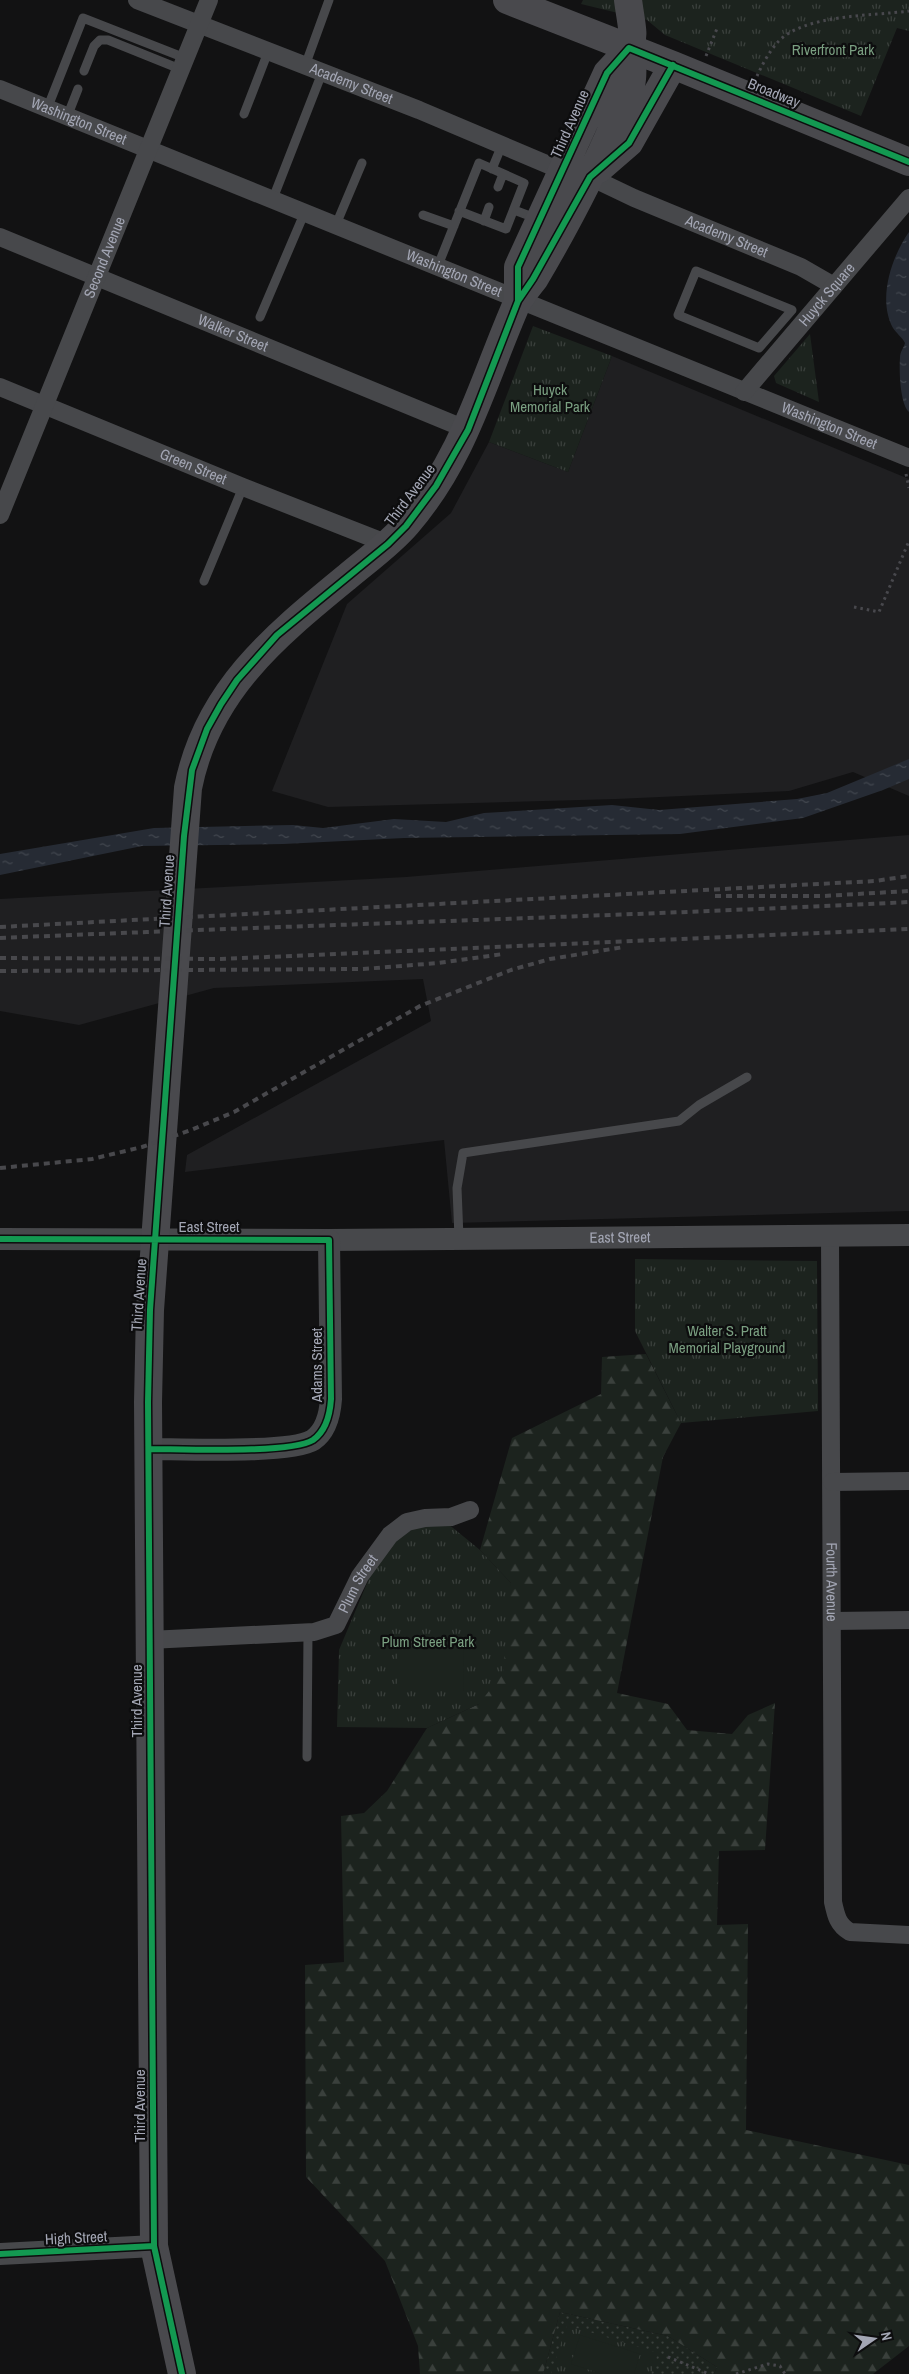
<svg xmlns="http://www.w3.org/2000/svg" width="909" height="2374" font-family="'Archivo Narrow',sans-serif">
<defs>
<pattern id="grass-dots" width="8" height="8" patternUnits="userSpaceOnUse" patternTransform="scale(1.25)"><rect width="8" height="8" fill="#1c231e"/><path d="M2 2h.1M6 6h.1" fill="none" stroke="#3a403c" stroke-width="1.8" stroke-linecap="round"/></pattern>
<pattern id="forest-firs" width="22" height="20" patternUnits="userSpaceOnUse" patternTransform="scale(1.25)"><rect width="22" height="20" fill="#1c231e"/><path d="M5 1l3.5 6h-7zM16 11l3.5 6h-7z" fill="#3a403c"/></pattern>
<pattern id="park-tufts" width="24" height="20" patternUnits="userSpaceOnUse" patternTransform="scale(1.25)"><rect width="24" height="20" fill="#1c231e"/><path d="M3 7l-1-3M5 7V3M7 7l1-3M15 17l-1-3M17 17v-4M19 17l1-3" fill="none" stroke="#3a403c"/></pattern>
<pattern id="water-ripples" width="26" height="14" patternUnits="userSpaceOnUse" patternTransform="scale(1.25)"><rect width="26" height="14" fill="#262b34"/><path d="M2 4q2-2 4 0t4 0M15 11q2-2 4 0t4 0" fill="none" stroke="#42474f"/></pattern>
</defs>
<rect width="100%" height="100%" fill="#121213"/>
<path fill="#1f1f21" d="M 612,356 L 909,479 L 909,796 L 853,772 L 789,791 L 616,799 L 328,807 L 272,791 L 347,604 L 451,513 L 489,442 L 568,472 Z
M 909,835 L 909,1211 L 452,1223 L 444,1140 L 185,1172 L 187,1155 L 431,1021 L 423,979 L 214,988 L 79,1025 L 0,1011 L 0,899 L 406,877 Z"/>
<path fill="url(#grass-dots)" d="M 560,2312 L 668,2336 L 717,2367 L 714,2374 L 543,2374 Z"/>
<path fill="url(#forest-firs)" d="M 646,1354 L 681,1423 L 663,1457 L 617,1693 L 668,1704 L 687,1730 L 732,1734 L 748,1715 L 775,1703 L 765,1850 L 719,1851 L 717,1925 L 748,1924 L 746,2130 L 909,2165 L 909,2346 L 873,2374 L 714,2374 L 717,2367 L 668,2336 L 560,2312 L 543,2374 L 420,2374 L 418,2346 L 385,2261 L 306,2177 L 305,1965 L 344,1962 L 341,1816 L 364,1813 L 387,1791 L 427,1728 L 479,1704 L 511,1583 L 480,1550 L 512,1438 L 601,1394 L 602,1357 Z"/>
<path fill="url(#park-tufts)" d="M 583,0 L 909,0 L 909,31 L 897,28 L 861,116 L 665,35 L 647,20 L 581,4 Z
M 533,326 L 612,356 L 568,472 L 489,442 Z
M 810,334 L 819,402 L 776,383 L 774,376 Z
M 635,1259 L 817,1261 L 818,1411 L 681,1423 L 635,1331 Z
M 447,1523 L 480,1550 L 511,1583 L 503,1673 L 479,1704 L 427,1728 L 337,1727 L 339,1650 L 373,1569 L 388,1546 L 412,1527 Z
M 567,2325 L 658,2353 L 651,2374 L 551,2374 Z"/>
<path fill="#1c231e" d="M 397,1650 L 463,1650 L 464,1691 L 397,1691 Z
M 580,2335 L 640,2354 L 634,2374 L 602,2374 L 571,2364 Z"/>
<path fill="url(#water-ripples)" d="M 909,232 L 909,412 C 900,404 899,370 900,358 C 900,351 904,348 905,343 C 902,337 896,333 893,328 C 877,299 892,256 909,232 Z
M 909,759 L 909,779 L 883,790 L 803,818 L 680,834 L 404,838 L 283,844 L 142,846 L 0,875 L 0,854 L 154,828 L 293,825 L 323,828 L 394,819 L 446,822 L 484,813 L 612,805 L 659,810 L 797,799 L 827,793 Z"/>
<g fill="none" stroke-linecap="round" stroke-linejoin="round">
<path stroke="#48484d" stroke-width="3" stroke-dasharray="2.5 4" stroke-linecap="butt" d="M 706,56 L 718,26
M 757,76 C 762,65 769,52 777,43 C 802,14 873,16 909,11
M 906,474 L 909,488
M 854,607 L 879,612 L 909,541
M 668,2357 L 709,2374
M 736,2374 L 768,2364 L 780,2366 L 785,2374"/>
<path stroke="#47484b" stroke-width="9" d="M 305,66 L 329,0
M 84,71 L 94,46 L 100,40 L 108,40 L 180,69
M 47,109 L 83,18 L 185,58
M 244,114 L 268,52
M 67,117 L 78,89
M 492,169 L 502,145
M 498,187 L 503,174
M 272,201 L 322,73
M 514,210 L 538,219
M 423,215 L 454,226
M 484,221 L 489,207
M 335,227 L 362,163
M 437,268 L 479,163 L 524,183 L 506,229 L 459,211
M 696,271 L 792,310 L 759,348 L 678,315 Z
M 260,317 L 304,214
M 204,581 L 243,487
M 459,1238 L 457,1188 L 463,1153 L 679,1121 L 699,1105 L 747,1077
M 307,1757 L 308,1632"/>
<g stroke="#47484b" stroke-width="18">
<path id="s1" d="M 137,0 L 419,110 L 563,171"/>
<path id="s2" d="M 0,89 L 909,458"/>
<path id="s3" d="M 590,177 L 634,198 L 801,267 L 834,286"/>
<path id="s4" d="M 0,237 L 468,430"/>
<path id="s5" d="M 0,387 L 243,487 L 388,544"/>
<path id="s6" d="M 744,392 L 909,198"/>
<path id="s7" d="M 0,515 L 209,0"/>
<path id="s8" d="M 830,1236 L 833,1902 C 836,1916 838,1925 850,1932 L 909,1935"/>
<path d="M 832,1482 L 909,1481"/>
<path d="M 833,1621 L 909,1620"/>
<path id="s9" d="M 149,1640 L 314,1632 L 336,1625 L 360,1576 L 390,1535 L 407,1522 L 425,1518 L 451,1517 L 470,1510"/>
</g>
<g stroke="#47484b" stroke-width="22">
<path id="s10" d="M 0,1239 L 329,1240 L 909,1235"/>
<path d="M 149,1449 C 180,1449 291,1454 313,1440 C 326,1431 330,1414 331,1399 L 329,1240"/>
<path d="M 0,2254 L 154,2246"/>
</g>
<path stroke="#49494d" stroke-width="28" d="M 507,0 L 673,65 L 909,162
M 599,169 L 629,143 L 673,65
M 518,301 L 518,267 L 607,73 C 639,40 634,44 628,0
M 182,2374 L 154,2246 L 148,1402 L 150,1310 L 188,788 C 207,691 275,636 347,577 C 367,560 390,544 407,524 C 465,456 482,383 517,303 C 522,294 529,286 535,278 C 565,227 593,174 616,120 C 621,108 631,92 632,79 C 633,69 632,58 629,48"/>
<path stroke="#48484c" stroke-width="4" stroke-dasharray="6 5" stroke-linecap="butt" d="M 715,896 L 823,896 L 909,891
M 0,927 L 875,881 L 909,876
M 0,938 C 303,925 606,917 909,902
M 0,958 L 221,959 L 909,929
M 0,971 L 363,969 L 438,963 L 503,954
M 0,1168 L 92,1159 L 142,1147 L 191,1130 L 234,1112 L 420,1006 L 511,970 L 550,959 L 624,947"/>
<defs>
<path id="cycleway" d="M 518,301 L 518,267 L 607,73 L 629,48 L 909,162
M 0,1239 L 329,1240 L 331,1399 C 330,1414 326,1431 313,1440 C 291,1454 180,1449 149,1449
M 0,2254 L 154,2246
M 182,2374 L 154,2246 L 148,1402 L 150,1310 L 184,836 L 192,770 L 207,729 L 221,704 L 237,680 L 277,635 L 388,544 L 406,526 L 436,486 L 468,430 L 518,301 L 533,279 L 590,177 L 629,143 L 673,65"/>
</defs>
<use href="#cycleway" stroke="#0d0d0e" stroke-width="9"/>
<use href="#cycleway" stroke="#139951" stroke-width="6"/>
</g>
<g text-anchor="middle" stroke-width="4.5" stroke-linejoin="round" paint-order="stroke">
<g font-size="15" fill="#7a9f81" stroke="#0d0d0e">
<text x="833" y="55">Riverfront Park</text>
<text x="550" y="395">Huyck<tspan x="550" dy="17">Memorial Park</tspan></text>
<text x="727" y="1336">Walter S. Pratt<tspan x="727" dy="17">Memorial Playground</tspan></text>
<text x="428" y="1647">Plum Street Park</text>
</g>
<g font-size="15" fill="#a3a6b4" stroke="#0d0d0e">
<text dy="5" stroke="none"><textPath href="#s1" startOffset="230">Academy Street</textPath></text>
<text transform="translate(774 93) rotate(22)" y="5">Broadway</text>
<text dy="5" stroke="none"><textPath href="#s2" startOffset="85">Washington Street</textPath></text>
<text transform="translate(570 124) rotate(-66)" y="5">Third Avenue</text>
<text dy="5" stroke="none"><textPath href="#s3" startOffset="149">Academy Street</textPath></text>
<text dy="5" stroke="none"><textPath href="#s7" startOffset="278">Second Avenue</textPath></text>
<text dy="5" stroke="none"><textPath href="#s2" startOffset="490">Washington Street</textPath></text>
<text dy="5" stroke="none"><textPath href="#s6" startOffset="128">Huyck Square</textPath></text>
<text dy="5" stroke="none"><textPath href="#s4" startOffset="252">Walker Street</textPath></text>
<text dy="5" stroke="none"><textPath href="#s2" startOffset="895">Washington Street</textPath></text>
<text dy="5" stroke="none"><textPath href="#s5" startOffset="209">Green Street</textPath></text>
<text transform="translate(410 495) rotate(-53)" y="5">Third Avenue</text>
<text transform="translate(167 891) rotate(-86)" y="5">Third Avenue</text>
<text x="209" y="1232">East Street</text>
<text dy="5" stroke="none"><textPath href="#s10" startOffset="620">East Street</textPath></text>
<text transform="translate(139 1295) rotate(-86)" y="5">Third Avenue</text>
<text transform="translate(317 1365) rotate(-90)" y="5">Adams Street</text>
<text dy="5" stroke="none"><textPath href="#s8" startOffset="346">Fourth Avenue</textPath></text>
<text dy="5" stroke="none"><textPath href="#s9" startOffset="235">Plum Street</textPath></text>
<text transform="translate(137 1701) rotate(-90)" y="5">Third Avenue</text>
<text transform="translate(140 2106) rotate(-90)" y="5">Third Avenue</text>
<text transform="translate(76 2238) rotate(-3)" y="5">High Street</text>
</g>
</g>
<g transform="translate(874 2339) rotate(77)" stroke="#0d0d0e" stroke-width="4" paint-order="stroke">
<path d="M0-4L9 19L0 12L-9 19Z" fill="#a3a6b4"/>
<text y="-8" font-size="14" font-weight="bold" text-anchor="middle" fill="#a3a6b4">N</text>
</g>
</svg>
